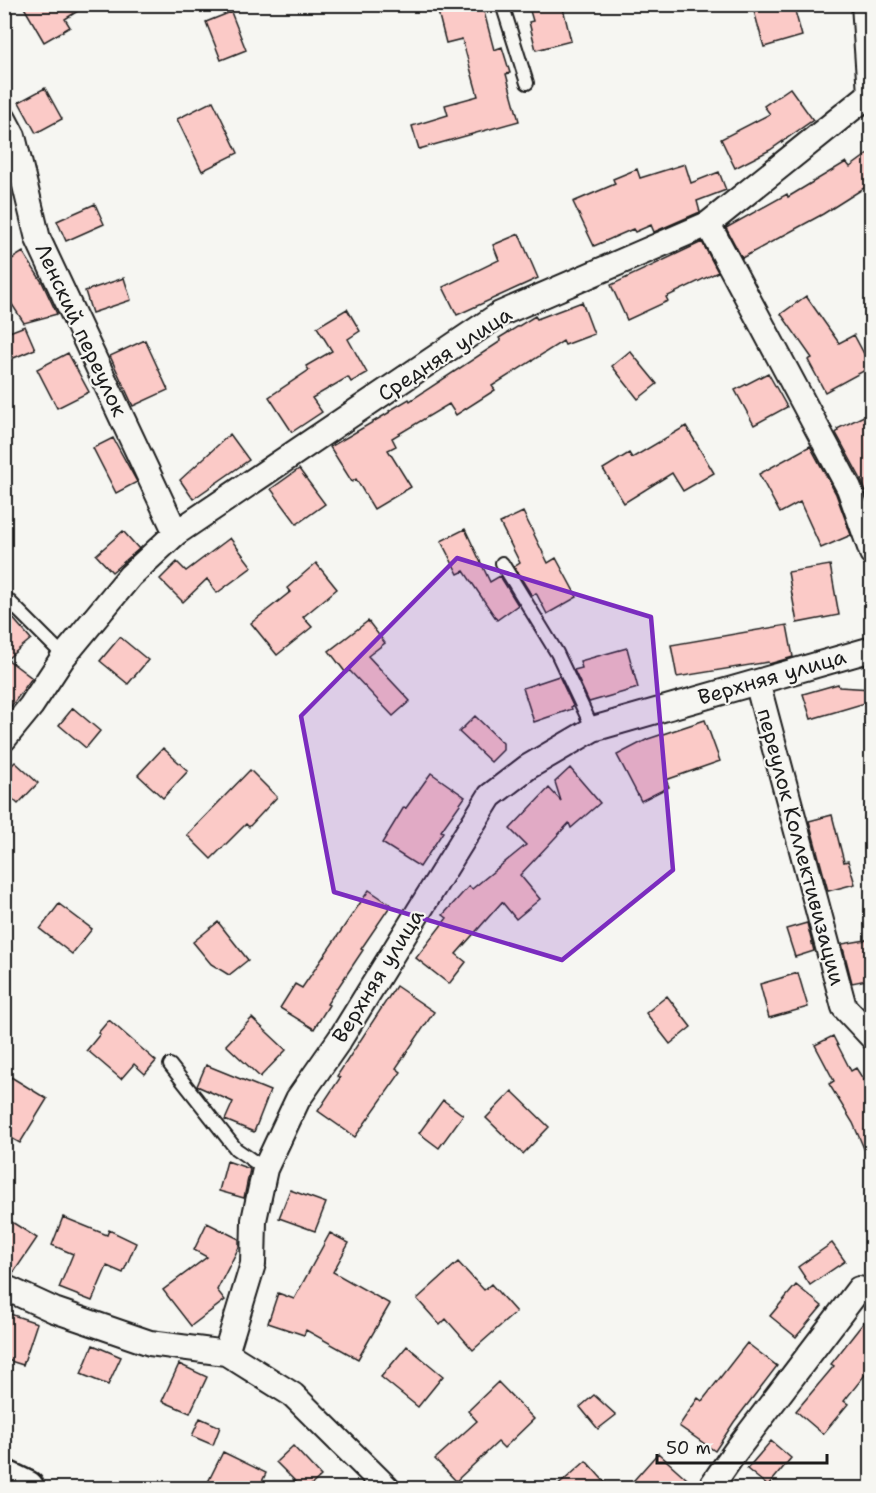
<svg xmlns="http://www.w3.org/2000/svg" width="876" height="1493" font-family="'Shantell Sans',sans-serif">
<rect width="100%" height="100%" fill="#f6f6f2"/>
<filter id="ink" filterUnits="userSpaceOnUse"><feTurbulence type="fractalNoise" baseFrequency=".0167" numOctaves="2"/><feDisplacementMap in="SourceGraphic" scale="12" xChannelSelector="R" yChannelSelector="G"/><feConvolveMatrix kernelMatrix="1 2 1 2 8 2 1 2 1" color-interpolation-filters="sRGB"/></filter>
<g filter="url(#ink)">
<path fill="#fbcac7" stroke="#1c1c1c" stroke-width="1.5" d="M 22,4 L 89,4 L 65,19 L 70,27 L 44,42 Z
M 436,4 L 482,4 L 494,50 L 502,47 L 510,73 L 506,74 L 519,121 L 419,149 L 412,126 L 448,115 L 445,105 L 478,96 L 462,39 L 446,43 Z
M 528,4 L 562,4 L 571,41 L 536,50 L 529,22 L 533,21 Z
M 776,4 L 793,4 L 802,36 L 764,47 L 754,11 Z
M 231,12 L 246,50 L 221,60 L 206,22 Z
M 45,88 L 62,119 L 36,133 L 19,102 Z
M 790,88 L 813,120 L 770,150 L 735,168 L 721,139 L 770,114 L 764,106 Z
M 213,101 L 238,153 L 202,171 L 177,119 Z
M 872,151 L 872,183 L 823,214 L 742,258 L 726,228 L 787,194 L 788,197 L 846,162 L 850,167 Z
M 685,164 L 691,183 L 719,172 L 726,190 L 697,201 L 700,212 L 654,232 L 651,225 L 635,232 L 633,229 L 594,246 L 573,202 L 615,184 L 613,179 L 637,169 L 640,178 Z
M 95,204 L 104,224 L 66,241 L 57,221 Z
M 519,234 L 538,278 L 457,315 L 443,287 L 499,260 L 493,245 Z
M 702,242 L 718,272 L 666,297 L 668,301 L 627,320 L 611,285 Z
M 23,252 L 42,282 L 57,314 L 24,323 L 4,292 L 4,264 Z
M 124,278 L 131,300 L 92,313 L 85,291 Z
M 806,296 L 839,343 L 854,335 L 871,367 L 825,392 L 808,360 L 812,358 L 781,314 Z
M 582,302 L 594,334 L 565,345 L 563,341 L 492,386 L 495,390 L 456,415 L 449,404 L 392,438 L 396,446 L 388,450 L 411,487 L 374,509 L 356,479 L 352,482 L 330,447 L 390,412 L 389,411 L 409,399 L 410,401 L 501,341 L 499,338 L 535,316 L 537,319 Z
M 347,309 L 360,331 L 348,339 L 367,373 L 351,382 L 348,377 L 312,398 L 322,412 L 292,432 L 269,397 L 309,370 L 306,366 L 332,351 L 317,327 Z
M 25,326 L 35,349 L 4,362 L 4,334 Z
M 145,340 L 168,390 L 133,406 L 110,356 Z
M 630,351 L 657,384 L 638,399 L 612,366 Z
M 68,353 L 89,392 L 57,408 L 37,369 Z
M 768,373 L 787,407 L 754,425 L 735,390 Z
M 872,412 L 872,509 L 862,481 L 836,433 L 838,431 L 837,429 Z
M 686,426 L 714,473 L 683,491 L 672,473 L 624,503 L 603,469 L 629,453 L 632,458 Z
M 230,434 L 249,460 L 193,499 L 180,480 Z
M 113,438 L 137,482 L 116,493 L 93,448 Z
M 810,446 L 836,494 L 851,535 L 821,548 L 800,502 L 780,513 L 759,474 Z
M 299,469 L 325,504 L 297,524 L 271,489 Z
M 523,512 L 548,563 L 556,558 L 577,597 L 547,614 L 536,593 L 532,596 L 514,567 L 520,563 L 500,523 Z
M 465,529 L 490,582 L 500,576 L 518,605 L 497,620 L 464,571 L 458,574 L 441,541 Z
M 123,531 L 139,549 L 112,572 L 96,555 Z
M 230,538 L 252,567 L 217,593 L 207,579 L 183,602 L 160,579 L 177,562 L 186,571 Z
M 316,563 L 337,589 L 303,617 L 312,627 L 277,655 L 251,623 L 290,592 L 287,588 Z
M 830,565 L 839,615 L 797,623 L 788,572 Z
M 4,608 L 31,639 L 7,659 L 32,678 L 4,716 Z
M 368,621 L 385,643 L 368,656 L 410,701 L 393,716 L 349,670 L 346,673 L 329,651 Z
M 787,625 L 793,657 L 769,664 L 768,662 L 677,677 L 671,645 Z
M 120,637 L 148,660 L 128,684 L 100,661 Z
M 627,648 L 638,688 L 589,702 L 574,670 L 582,668 L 580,661 Z
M 559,676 L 573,706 L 571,707 L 572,709 L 534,722 L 523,688 Z
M 838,684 L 839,687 L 872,689 L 872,701 L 811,719 L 803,694 Z
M 73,708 L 100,731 L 86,748 L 59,725 Z
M 475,716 L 503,743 L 503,750 L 491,762 L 459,732 Z
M 705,720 L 720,761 L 666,780 L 669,787 L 641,801 L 617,755 L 648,739 Z
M 163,748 L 188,771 L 163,798 L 138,775 Z
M 15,762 L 38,783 L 18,804 L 4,791 L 4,773 Z
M 570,768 L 600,803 L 571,828 L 569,823 L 520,875 L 540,899 L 516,919 L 502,902 L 456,954 L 466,962 L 449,984 L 416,958 L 447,918 L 443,915 L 469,886 L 472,889 L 526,845 L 510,829 L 549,788 L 561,801 L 555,782 Z
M 250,770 L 277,797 L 249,827 L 246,824 L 211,859 L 187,835 Z
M 431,773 L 465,797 L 441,831 L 443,832 L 420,867 L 382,843 L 404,807 L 406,808 Z
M 832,815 L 844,862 L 848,861 L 855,884 L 828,891 L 809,821 Z
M 369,890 L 391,905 L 361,949 L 363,950 L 327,1004 L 329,1005 L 314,1029 L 280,1008 L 295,984 L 302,988 Z
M 59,904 L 92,929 L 72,954 L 40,929 Z
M 218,922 L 248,960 L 229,975 L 211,964 L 193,942 Z
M 807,923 L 814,951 L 795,957 L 786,929 Z
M 872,939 L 872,979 L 852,983 L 842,944 Z
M 798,973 L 808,1007 L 769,1018 L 760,984 Z
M 396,986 L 434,1012 L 396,1068 L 401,1072 L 355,1137 L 318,1111 L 340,1078 L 337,1076 Z
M 667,996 L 691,1027 L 670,1044 L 646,1013 Z
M 252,1018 L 286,1050 L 260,1077 L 226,1045 Z
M 109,1020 L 156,1061 L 145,1074 L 134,1064 L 121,1079 L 87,1050 L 100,1034 L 98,1033 Z
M 833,1036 L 851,1071 L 856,1068 L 872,1093 L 872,1167 L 853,1123 L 829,1084 L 834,1081 L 815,1045 Z
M 206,1065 L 270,1091 L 254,1132 L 225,1120 L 233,1102 L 197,1086 Z
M 11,1077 L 47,1099 L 20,1143 L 4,1134 L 4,1088 Z
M 512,1091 L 549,1127 L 523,1154 L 486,1118 Z
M 443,1100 L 463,1115 L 439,1148 L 419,1133 Z
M 227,1161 L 250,1169 L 244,1198 L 219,1191 Z
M 290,1190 L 326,1203 L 315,1231 L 279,1218 Z
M 4,1217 L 37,1238 L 12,1275 L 4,1273 Z
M 63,1217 L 107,1235 L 109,1230 L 136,1243 L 123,1273 L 107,1266 L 92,1301 L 59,1288 L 73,1254 L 52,1245 Z
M 207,1223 L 239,1239 L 239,1247 L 217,1290 L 225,1300 L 191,1326 L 163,1290 L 207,1257 L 194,1250 Z
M 330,1233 L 349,1243 L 333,1272 L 390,1304 L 358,1359 L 306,1330 L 304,1335 L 268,1323 L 278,1293 L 294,1299 Z
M 832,1243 L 845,1261 L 810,1285 L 798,1267 Z
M 458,1262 L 484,1290 L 491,1284 L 516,1312 L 473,1350 L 446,1319 L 440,1325 L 417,1299 Z
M 796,1285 L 822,1306 L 796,1337 L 770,1316 Z
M 4,1312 L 37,1323 L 23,1365 L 4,1359 Z
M 872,1312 L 872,1366 L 844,1401 L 848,1404 L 823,1434 L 796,1411 L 834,1366 L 831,1364 Z
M 747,1343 L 777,1366 L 734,1422 L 715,1451 L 679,1426 L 698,1398 L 702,1401 Z
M 93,1345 L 121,1357 L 108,1385 L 81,1374 Z
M 407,1346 L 443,1376 L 418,1407 L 381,1377 Z
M 179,1364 L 207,1377 L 190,1413 L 162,1401 Z
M 498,1382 L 534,1419 L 504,1448 L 498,1442 L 456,1481 L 435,1459 L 477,1421 L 468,1411 Z
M 594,1395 L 616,1415 L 598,1429 L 580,1407 Z
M 200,1418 L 220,1427 L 213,1445 L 192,1436 Z
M 771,1441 L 791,1458 L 768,1486 L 747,1469 Z
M 293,1446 L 321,1476 L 308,1488 L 302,1488 L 276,1462 Z
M 223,1452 L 266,1473 L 259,1488 L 205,1488 Z
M 658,1453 L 696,1487 L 696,1488 L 627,1488 Z
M 586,1461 L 610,1488 L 555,1488 Z"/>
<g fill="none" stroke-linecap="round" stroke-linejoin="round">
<defs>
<path id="lane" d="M 502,4 L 527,83
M 502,563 L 557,653 L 593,729
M 4,596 L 64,656
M 170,1065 L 236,1149 L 265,1169"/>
<path id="street" d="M 4,119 L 13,136 L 38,239 L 176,533
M 708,224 L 849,488 L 872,553
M 757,682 L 844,1007 L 872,1037
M 4,739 L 31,706 L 64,656 L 130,576 L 176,533 L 500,314 L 708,224 L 870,94 L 864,4
M 4,1287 L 54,1310 L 150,1343 L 226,1353
M 387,1488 L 293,1395 L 226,1353 L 253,1264 L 254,1220 L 265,1169 L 298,1099 L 340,1039 L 490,796 L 528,767 L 593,729 L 872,649
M 710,1488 L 735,1452 L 859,1289"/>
<path id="highway" d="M 4,1477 L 27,1488"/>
</defs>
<use href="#lane" stroke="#1c1c1c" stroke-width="16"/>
<use href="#street" stroke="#1c1c1c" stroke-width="28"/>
<use href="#highway" stroke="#1c1c1c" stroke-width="38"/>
<use href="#lane" stroke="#f6f6f2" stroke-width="12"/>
<use href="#street" stroke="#f6f6f2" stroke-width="24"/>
<use href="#highway" stroke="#f6f6f2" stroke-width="33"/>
</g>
</g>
<path fill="#7b2cbf" fill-opacity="0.2" stroke="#7b2cbf" stroke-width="4.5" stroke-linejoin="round" d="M 457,558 L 651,617 L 673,870 L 562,960 L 334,892 L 301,716 Z"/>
<g text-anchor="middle" stroke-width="4.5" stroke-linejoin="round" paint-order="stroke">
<g font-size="21" fill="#1c1c1c" stroke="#f6f6f2">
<text transform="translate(81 330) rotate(65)" y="7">Ленский переулок</text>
<text transform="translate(445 354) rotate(-33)" y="7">Средняя улица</text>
<text transform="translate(772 677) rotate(-16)" y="7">Верхняя улица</text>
<text transform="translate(801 847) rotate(75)" y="7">переулок Коллективизации</text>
<text transform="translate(378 976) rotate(-58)" y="7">Верхняя улица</text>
</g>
</g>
<rect width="876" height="1493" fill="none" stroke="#f6f6f2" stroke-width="24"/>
<rect x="12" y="12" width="852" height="1469" fill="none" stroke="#1c1c1c" stroke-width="2" filter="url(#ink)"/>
<path d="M657 1454v9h170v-9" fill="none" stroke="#1c1c1c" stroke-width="3"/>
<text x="666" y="1454" font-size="18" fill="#1c1c1c" stroke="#f6f6f2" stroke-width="4.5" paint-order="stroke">50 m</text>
</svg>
